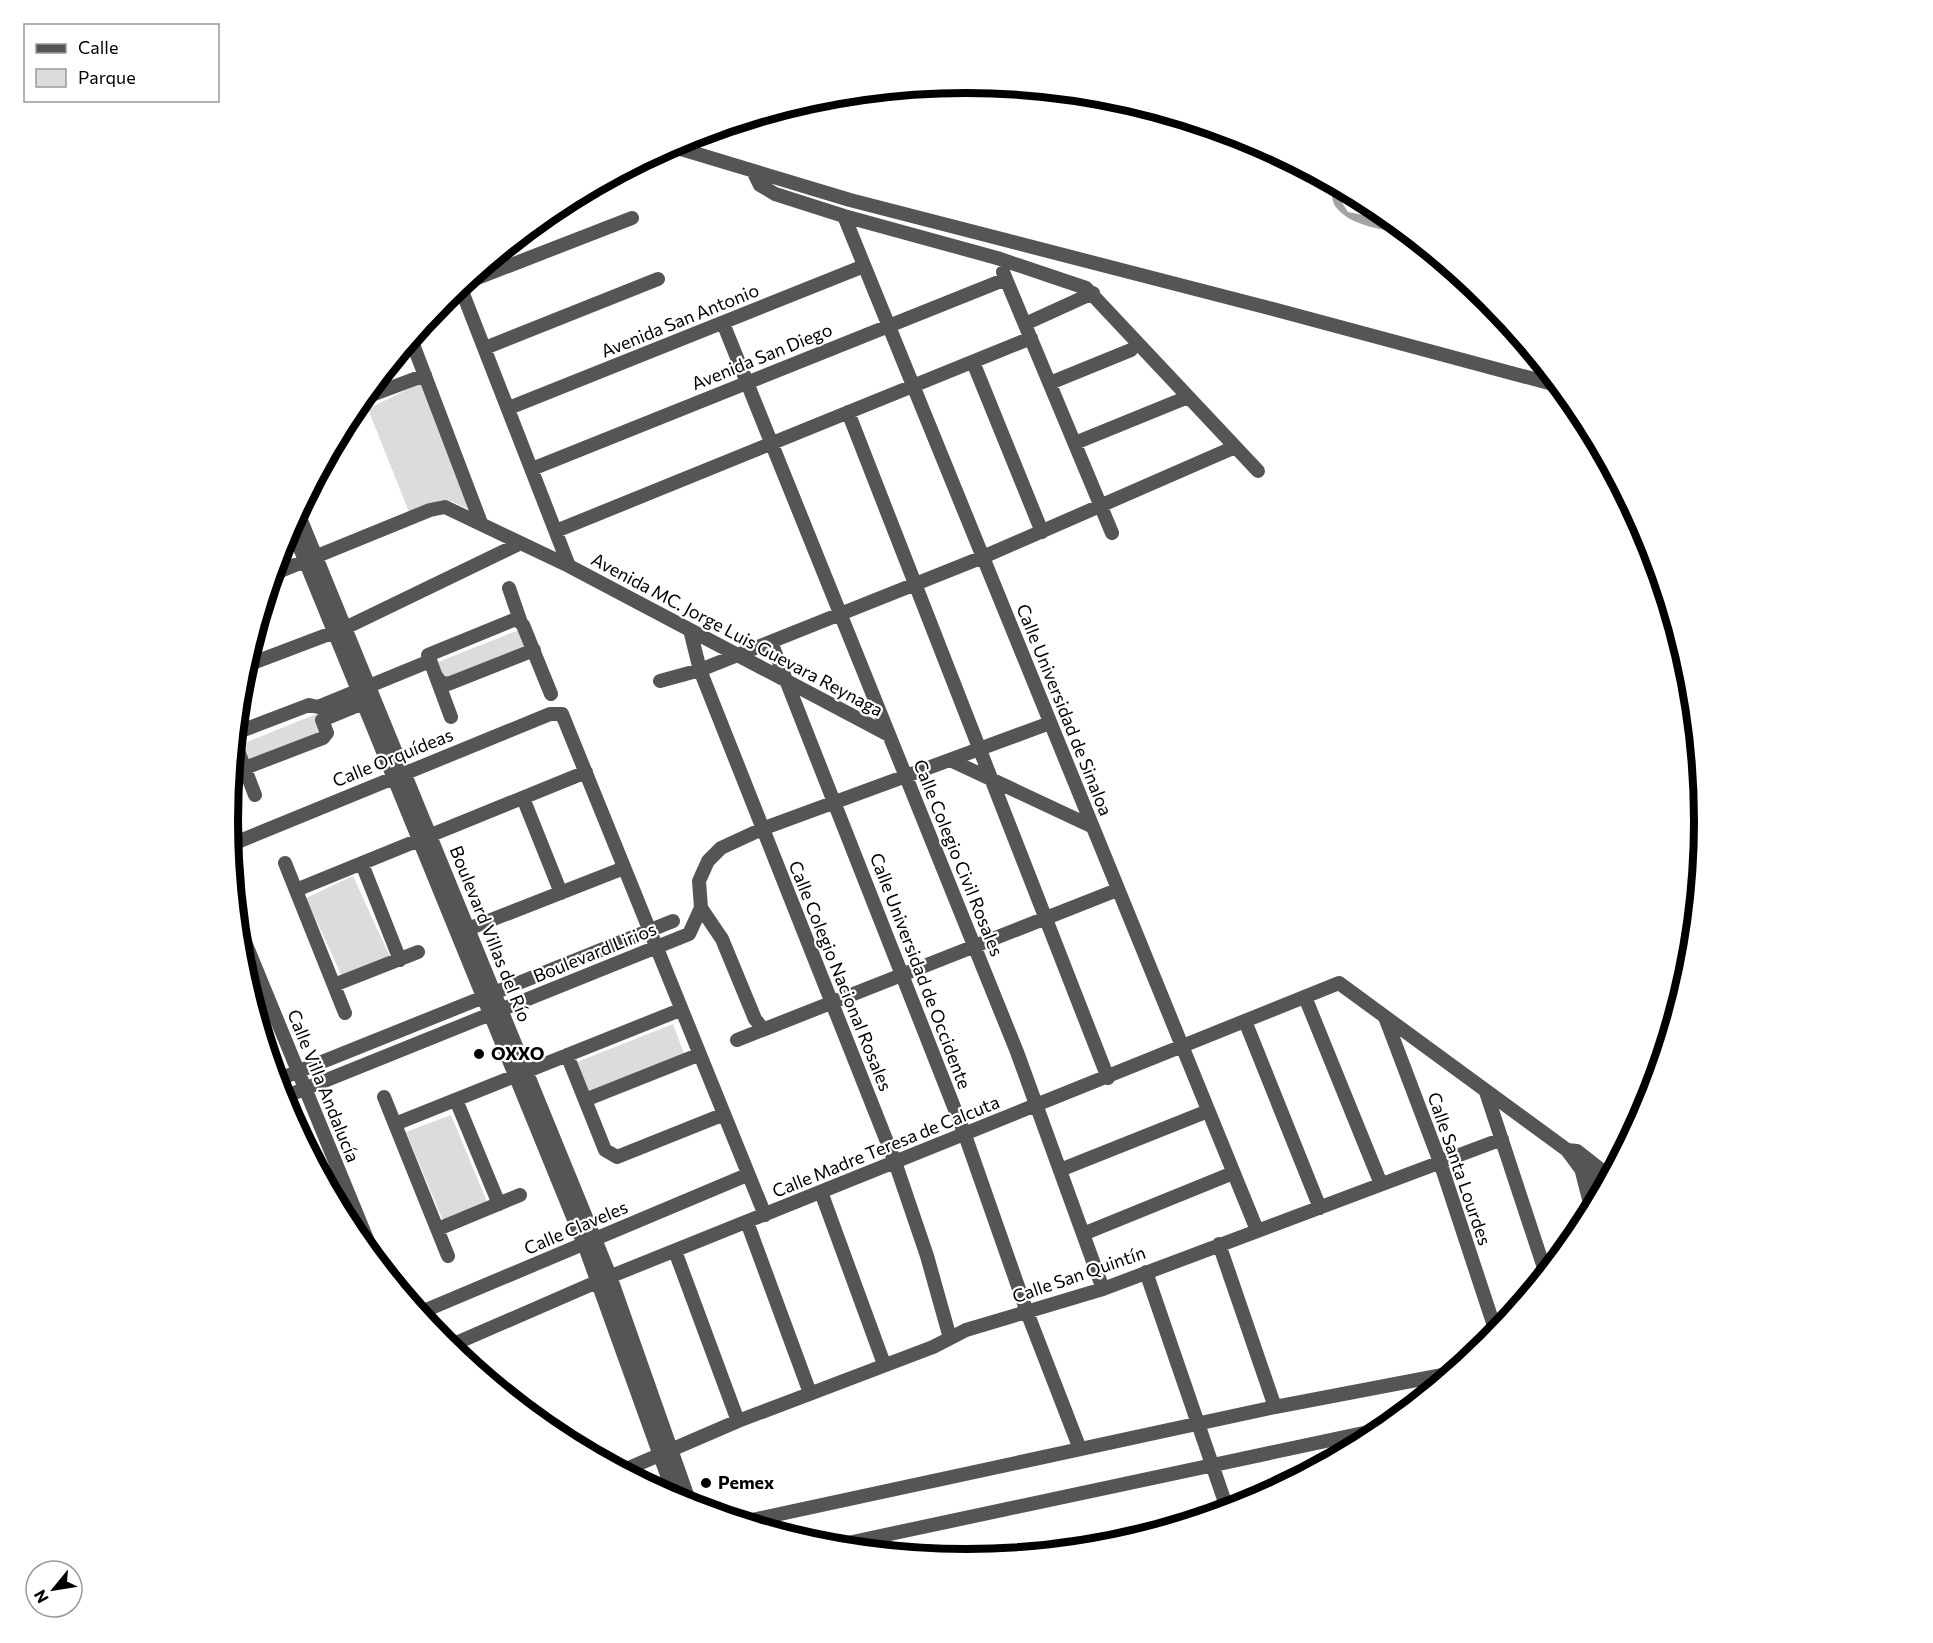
<svg xmlns="http://www.w3.org/2000/svg" width="1933" height="1643" font-family="Commissioner,sans-serif">
<rect width="100%" height="100%" fill="#fff"/>
<path fill="#dcdcdc" d="M 420,383 L 468,509 L 451,501 L 411,517 L 368,409 Z
M 519,630 L 527,650 L 446,682 L 438,662 Z
M 316,714 L 325,737 L 251,766 L 242,744 Z
M 353,876 L 391,959 L 344,981 L 306,898 Z
M 673,1024 L 685,1056 L 585,1096 L 572,1064 Z
M 451,1115 L 488,1204 L 444,1223 L 406,1132 Z"/>
<path fill="#a3a3a3" fill-rule="evenodd" d="M 1331,183 L 1377,207 L 1409,234 C 1386,230 1350,227 1335,206 C 1331,199 1332,190 1331,183 ZM 1335,192 L 1359,204 L 1367,213 L 1363,215 L 1348,212 Z"/>
<g fill="none" stroke-linecap="round" stroke-linejoin="round">
<path stroke="#555" stroke-width="14" d="M 671,146 L 850,200 L 1265,307 L 1560,386
M 753,171 L 760,185 L 775,194 L 844,216 L 997,258 L 1086,288 L 1258,471
M 844,216 L 1257,1230
M 1003,272 L 1112,533
M 462,284 L 632,218
M 460,286 L 569,566
M 723,323 L 1017,1052 L 1103,1289
M 1025,324 L 1093,293
M 411,339 L 481,523
M 485,348 L 658,279
M 973,362 L 1042,532
M 1050,383 L 1131,350
M 361,399 L 425,375
M 509,408 L 864,266
M 848,412 L 1108,1078
M 1075,443 L 1188,397
M 532,469 L 1006,279
M 298,513 L 610,1276 L 691,1506
M 291,526 L 584,1244 L 676,1500
M 556,531 L 1031,338
M 273,574 L 430,510 L 445,507 L 569,566 L 889,735
M 509,588 L 520,620
M 690,630 L 700,670 L 895,1162 L 927,1256 L 950,1338
M 771,642 L 965,1135 L 1027,1312 L 1080,1449
M 245,666 L 345,628 L 521,543
M 437,677 L 440,682 L 448,684 L 534,650
M 660,681 L 700,670 L 983,557 L 1235,447
M 451,717 L 428,655 L 516,619 L 523,625 L 551,694
M 236,733 L 309,705 L 318,707 L 430,661
M 235,743 L 255,795
M 950,760 L 1091,826
M 245,768 L 323,738 L 327,733 L 322,720 L 373,699
M 523,798 L 561,893
M 230,845 L 550,714 L 562,714 L 765,1215
M 285,863 L 345,1013
M 362,864 L 400,960
M 296,890 L 586,772
M 701,908 L 722,939 L 755,1019 L 763,1029
M 238,925 L 376,1261
M 468,929 L 624,868
M 334,985 L 418,952
M 1305,997 L 1381,1184
M 1385,1017 L 1440,1162 L 1497,1335
M 1245,1021 L 1320,1208
M 737,1040 L 1117,890
M 567,1055 L 605,1150 L 617,1157 L 722,1115
M 277,1080 L 673,921
M 1486,1092 L 1546,1274
M 384,1097 L 448,1256
M 282,1098 L 689,934 L 701,908 L 699,881 L 708,861 L 721,848 L 762,829 L 1050,723
M 456,1100 L 499,1204
M 585,1100 L 698,1055
M 395,1124 L 680,1010
M 1567,1150 L 1577,1151 L 1610,1177
M 1581,1168 L 1592,1211
M 1060,1170 L 1208,1111
M 821,1192 L 884,1364
M 747,1222 L 810,1393
M 438,1229 L 520,1195
M 1083,1234 L 1233,1173
M 1219,1244 L 1275,1407
M 675,1251 L 738,1421
M 1146,1272 L 1228,1511
M 419,1313 L 747,1175
M 447,1347 L 599,1281 L 1339,983 L 1567,1150 L 1581,1169 L 1604,1189
M 622,1471 L 738,1421 L 933,1347 L 966,1330 L 1103,1289 L 1502,1139
M 743,1522 L 1275,1407 L 1453,1373
M 829,1547 L 1387,1428"/>
</g>
<g fill="#000" stroke="#fff" stroke-width="2">
<circle cx="479" cy="1054" r="6"/>
<circle cx="706" cy="1483" r="6"/>
</g>
<g text-anchor="middle" stroke-width="4.5" stroke-linejoin="round" paint-order="stroke">
<g font-size="18" fill="#000" stroke="#fff">
<text transform="translate(680 321) rotate(-22)" y="6">Avenida San Antonio</text>
<text transform="translate(762 357) rotate(-22)" y="6">Avenida San Diego</text>
<text transform="translate(737 635) rotate(28)" y="6">Avenida MC. Jorge Luis Guevara Reynaga</text>
<text transform="translate(1064 710) rotate(68)" y="6">Calle Universidad de Sinaloa</text>
<text transform="translate(393 758) rotate(-22)" y="6">Calle Orquídeas</text>
<text transform="translate(958 858) rotate(68)" y="6">Calle Colegio Civil Rosales</text>
<text transform="translate(490 934) rotate(68)" y="6">Boulevard Villas del Río</text>
<text transform="translate(595 953) rotate(-22)" y="6">Boulevard Lirios</text>
<text transform="translate(920 971) rotate(69)" y="6">Calle Universidad de Occidente</text>
<text transform="translate(840 976) rotate(68)" y="6">Calle Colegio Nacional Rosales</text>
<text transform="translate(323 1086) rotate(68)" y="6">Calle Villa Andalucía</text>
<text transform="translate(886 1147) rotate(-22)" y="6">Calle Madre Teresa de Calcuta</text>
<text transform="translate(1459 1169) rotate(71)" y="6">Calle Santa Lourdes</text>
<text transform="translate(576 1228) rotate(-23)" y="6">Calle Claveles</text>
<text transform="translate(1079 1275) rotate(-19)" y="6">Calle San Quintín</text>
</g>
<g font-size="18" font-weight="bold" fill="#000" stroke="#fff" text-anchor="start">
<text x="491" y="1060">OXXO</text>
<text x="718" y="1489">Pemex</text>
</g>
</g>
<path d="M0 0H1933V1643H0ZM238 821a728 728 0 1 1 1456 0a728 728 0 1 1-1456 0Z" fill="#fff" fill-rule="evenodd"/>
<path fill="none" stroke="#000" stroke-width="8" d="M238 821a728 728 0 1 1 1456 0a728 728 0 1 1-1456 0Z"/>
<rect x="24" y="24" width="195" height="78" fill="#ffffff" stroke="#999999" stroke-width="1.5"/>
<rect x="36" y="44" width="30" height="9" fill="#555555" stroke="#999999" stroke-width="1.5"/>
<text x="78" y="54" font-size="18" fill="#000000">Calle</text>
<rect x="36" y="69" width="30" height="18" fill="#dcdcdc" stroke="#999999" stroke-width="1.5"/>
<text x="78" y="84" font-size="18" fill="#000000">Parque</text>
<g transform="translate(54 1589) rotate(240)"><circle r="28" fill="#ffffff" stroke="#999999" stroke-width="1.5"/>
<path d="M0-4.5L10 22L0 15L-10 22Z" fill="#000000"/>
<text y="-9" font-size="16" font-weight="bold" text-anchor="middle" fill="#000000">N</text>
</g>
</svg>
